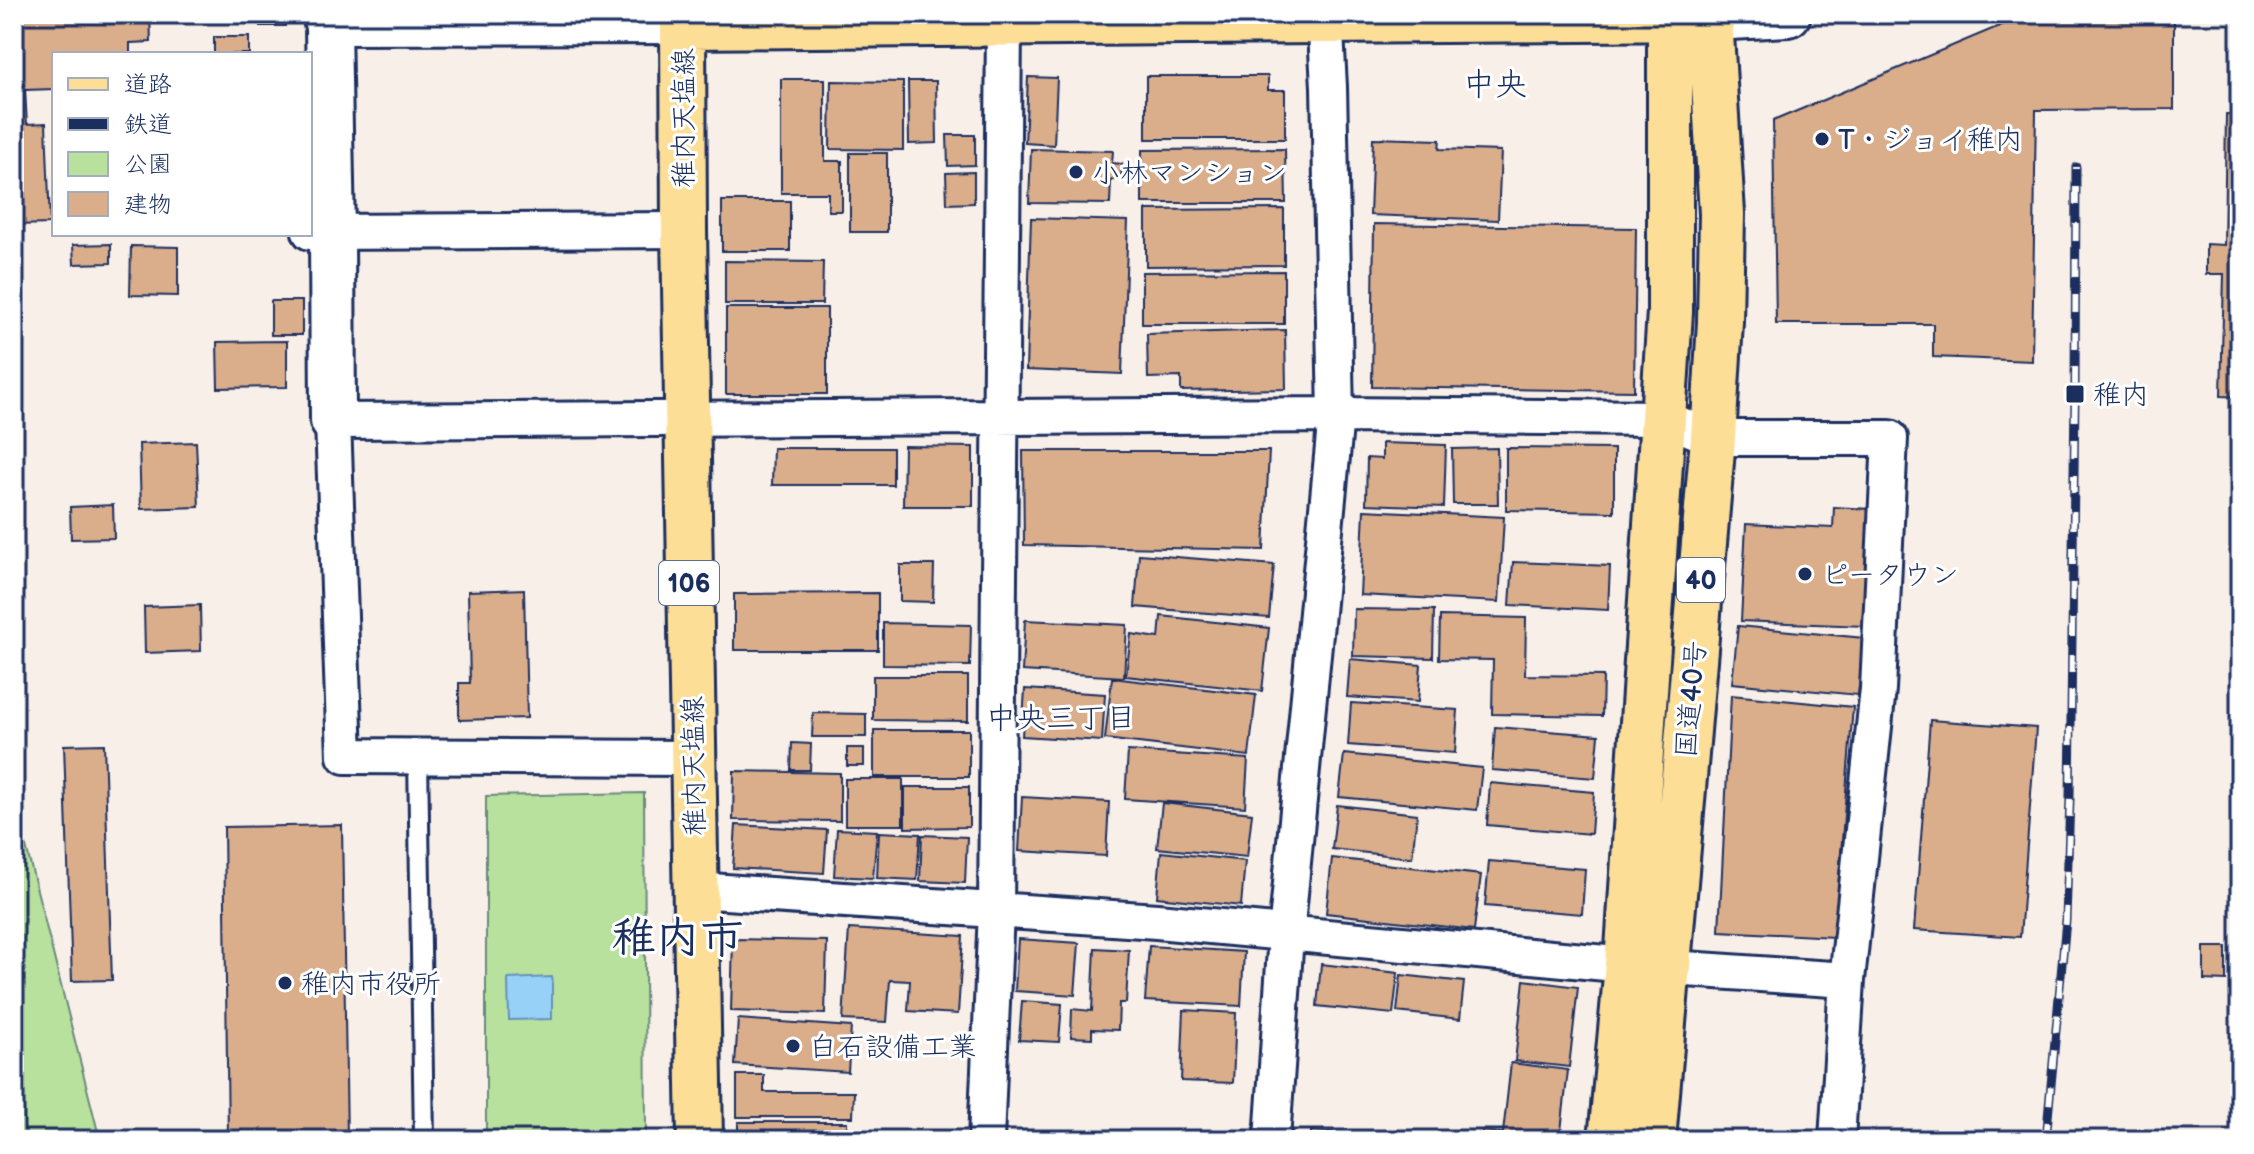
<svg xmlns="http://www.w3.org/2000/svg" width="2254" height="1154" font-family="'Balsamiq Sans','Klee One',sans-serif">
<rect width="100%" height="100%" fill="#f8efe8"/>
<filter id="ink" filterUnits="userSpaceOnUse"><feTurbulence type="fractalNoise" baseFrequency=".0125" numOctaves="2"/><feDisplacementMap in="SourceGraphic" scale="16" xChannelSelector="R" yChannelSelector="G"/><feConvolveMatrix kernelMatrix="1 2 1 2 8 2 1 2 1" color-interpolation-filters="sRGB"/></filter>
<g filter="url(#ink)">
<path fill="#b8e19d" stroke="#6a887e" stroke-width="2" d="M 644,793 L 646,1140 L 486,1140 L 486,796 Z
M 14,799 L 100,1140 L 14,1140 Z"/>
<path fill="#98d1f8" stroke="#6690ba" stroke-width="2" d="M 552,977 L 552,1019 L 509,1020 L 508,979 Z"/>
<path fill="#daad8b" stroke="#1b2f5e" stroke-width="2" d="M 14,14 L 150,14 L 151,42 L 130,43 L 130,54 L 54,54 L 54,89 L 25,90 L 27,124 L 46,123 L 50,224 L 14,225 Z
M 260,14 L 285,14 L 285,26 L 260,26 Z
M 2028,14 L 2174,14 L 2174,109 L 2036,110 L 2032,361 L 1933,357 L 1933,324 L 1776,324 L 1773,121 Z
M 214,37 L 249,37 L 249,54 L 214,54 Z
M 1146,76 L 1268,76 L 1268,90 L 1285,90 L 1285,139 L 1146,139 Z
M 1028,77 L 1057,78 L 1054,145 L 1025,143 Z
M 781,79 L 825,79 L 825,161 L 842,161 L 842,211 L 828,211 L 828,193 L 781,193 Z
M 831,81 L 903,82 L 903,150 L 830,149 Z
M 908,81 L 936,81 L 937,143 L 909,144 Z
M 2226,114 L 2240,115 L 2240,397 L 2221,396 L 2224,274 L 2206,274 L 2206,244 L 2224,245 Z
M 947,135 L 975,135 L 975,165 L 948,166 Z
M 1373,138 L 1440,140 L 1439,149 L 1501,151 L 1498,220 L 1370,215 Z
M 1031,149 L 1113,151 L 1112,163 L 1122,164 L 1121,180 L 1111,180 L 1110,204 L 1029,203 Z
M 1285,149 L 1286,203 L 1142,203 L 1142,150 Z
M 850,153 L 887,153 L 887,232 L 850,232 Z
M 974,172 L 974,203 L 947,204 L 946,173 Z
M 722,201 L 790,201 L 790,251 L 722,251 Z
M 1284,209 L 1284,265 L 1146,266 L 1146,210 Z
M 1031,218 L 1128,221 L 1122,374 L 1026,370 Z
M 1374,224 L 1636,228 L 1634,391 L 1372,387 Z
M 111,244 L 111,263 L 74,264 L 73,245 Z
M 131,246 L 178,247 L 178,296 L 130,295 Z
M 725,261 L 823,262 L 822,304 L 725,304 Z
M 1284,271 L 1284,324 L 1142,324 L 1142,272 Z
M 271,301 L 302,301 L 302,335 L 271,335 Z
M 726,308 L 827,308 L 827,394 L 726,394 Z
M 1285,330 L 1286,389 L 1181,391 L 1181,377 L 1148,378 L 1147,334 Z
M 287,341 L 287,387 L 218,388 L 217,342 Z
M 196,442 L 199,507 L 141,509 L 139,444 Z
M 1382,443 L 1446,445 L 1444,507 L 1366,504 L 1367,458 L 1382,459 Z
M 904,446 L 973,447 L 973,506 L 903,506 Z
M 773,448 L 893,448 L 893,485 L 772,485 Z
M 1497,448 L 1498,504 L 1453,504 L 1452,449 Z
M 1506,448 L 1614,449 L 1614,512 L 1506,510 Z
M 1023,451 L 1269,451 L 1264,550 L 1024,545 Z
M 113,505 L 114,538 L 71,539 L 70,507 Z
M 1834,507 L 1870,509 L 1865,626 L 1741,621 L 1746,524 L 1833,528 Z
M 1364,510 L 1504,517 L 1499,602 L 1360,595 Z
M 1139,554 L 1274,565 L 1269,618 L 1135,607 Z
M 1513,562 L 1610,566 L 1608,610 L 1510,605 Z
M 900,565 L 934,565 L 933,602 L 900,601 Z
M 524,589 L 527,718 L 459,720 L 459,683 L 470,683 L 468,591 Z
M 878,593 L 878,650 L 734,650 L 734,594 Z
M 200,605 L 201,651 L 145,653 L 144,607 Z
M 1354,609 L 1434,610 L 1433,658 L 1353,656 Z
M 1161,616 L 1269,628 L 1262,691 L 1126,676 L 1131,634 L 1159,638 Z
M 1440,616 L 1526,618 L 1525,675 L 1603,676 L 1602,716 L 1492,714 L 1493,660 L 1439,659 Z
M 1025,620 L 1127,625 L 1124,677 L 1022,671 Z
M 883,623 L 971,625 L 970,666 L 883,665 Z
M 1738,626 L 1864,638 L 1858,695 L 1732,683 Z
M 1350,659 L 1421,665 L 1418,702 L 1347,697 Z
M 873,676 L 968,676 L 968,721 L 873,720 Z
M 1112,678 L 1256,695 L 1249,756 L 1105,739 Z
M 1025,689 L 1105,694 L 1102,741 L 1022,736 Z
M 1731,695 L 1853,707 L 1834,937 L 1719,931 Z
M 1351,703 L 1458,710 L 1455,753 L 1348,745 Z
M 813,713 L 866,714 L 866,737 L 812,737 Z
M 1930,720 L 2036,728 L 2020,937 L 1914,930 Z
M 1495,727 L 1599,735 L 1595,778 L 1492,770 Z
M 874,730 L 969,730 L 969,777 L 874,777 Z
M 792,743 L 811,744 L 810,770 L 791,770 Z
M 104,744 L 112,980 L 72,981 L 64,745 Z
M 847,748 L 864,748 L 864,766 L 847,766 Z
M 1128,751 L 1248,759 L 1245,807 L 1125,799 Z
M 1344,754 L 1482,768 L 1477,810 L 1339,797 Z
M 734,771 L 840,773 L 840,821 L 733,820 Z
M 845,779 L 903,779 L 903,825 L 845,825 Z
M 1490,783 L 1594,792 L 1591,834 L 1487,825 Z
M 905,787 L 969,787 L 969,827 L 905,828 Z
M 1022,797 L 1109,802 L 1106,856 L 1019,851 Z
M 1162,803 L 1252,813 L 1247,857 L 1157,848 Z
M 1337,805 L 1417,814 L 1412,858 L 1332,849 Z
M 342,825 L 347,1140 L 228,1140 L 224,827 Z
M 736,825 L 827,830 L 824,873 L 733,868 Z
M 837,829 L 877,831 L 873,878 L 834,876 Z
M 879,832 L 920,834 L 917,880 L 877,878 Z
M 922,835 L 967,837 L 965,883 L 920,881 Z
M 1161,852 L 1245,861 L 1241,906 L 1157,897 Z
M 1332,858 L 1481,875 L 1474,930 L 1326,913 Z
M 1489,861 L 1585,869 L 1582,914 L 1485,906 Z
M 849,929 L 963,936 L 958,1014 L 908,1011 L 910,981 L 890,980 L 887,1022 L 843,1020 Z
M 733,939 L 827,941 L 825,1014 L 731,1011 Z
M 1018,939 L 1079,943 L 1075,995 L 1015,991 Z
M 1149,946 L 1244,952 L 1241,1006 L 1145,1001 Z
M 2204,947 L 2226,947 L 2226,981 L 2204,980 Z
M 1095,948 L 1129,950 L 1126,1003 L 1119,1003 L 1118,1030 L 1092,1029 L 1092,1038 L 1071,1037 L 1072,1009 L 1092,1011 Z
M 1321,964 L 1398,973 L 1393,1014 L 1317,1006 Z
M 1401,975 L 1464,982 L 1460,1019 L 1397,1012 Z
M 1524,980 L 1578,987 L 1569,1067 L 1515,1061 Z
M 1022,1001 L 1062,1004 L 1059,1042 L 1019,1040 Z
M 1184,1010 L 1236,1013 L 1233,1083 L 1181,1081 Z
M 738,1019 L 851,1027 L 848,1072 L 735,1065 Z
M 1511,1063 L 1568,1070 L 1560,1140 L 1481,1140 L 1482,1131 L 1503,1133 Z
M 737,1075 L 764,1075 L 764,1092 L 854,1092 L 853,1117 L 737,1117 Z
M 738,1122 L 847,1122 L 847,1140 L 738,1140 Z
M 1311,1131 L 1454,1139 L 1454,1140 L 1311,1140 Z"/>
<g fill="none" stroke-linecap="round" stroke-linejoin="round">
<defs>
<path id="lane" d="M 418,757 L 424,1140"/>
<path id="street" d="M 328,27 L 683,26
M 310,232 L 684,230
M 692,758 L 345,756 L 333,421 L 1336,415 L 1664,418 L 1713,438 L 1890,438 L 1878,689 L 1847,980 L 1837,1140
M 696,890 L 1157,921 L 1627,965 L 1847,980
M 986,1140 L 996,911 L 1004,25 L 1002,14
M 1272,1140 L 1286,935 L 1336,415 L 1329,87 L 1325,14"/>
<path id="secondary" d="M 325,14 L 328,27 L 332,232 L 333,421
M 1710,18 L 1788,14"/>
<path id="primary" d="M 700,1140 L 684,230 L 683,26 L 1707,18"/>
<path id="highway" d="M 1611,1140 L 1627,965 L 1670,312 L 1670,19
M 1653,1140 L 1713,438 L 1720,322 L 1722,214 L 1710,18"/>
</defs>
<use href="#lane" stroke="#1b2f5e" stroke-width="24"/>
<use href="#street" stroke="#1b2f5e" stroke-width="40"/>
<use href="#secondary" stroke="#1b2f5e" stroke-width="50"/>
<use href="#primary" stroke="#1b2f5e" stroke-width="50"/>
<use href="#highway" stroke="#1b2f5e" stroke-width="50"/>
<use href="#lane" stroke="#fff" stroke-width="18"/>
<use href="#street" stroke="#fff" stroke-width="34"/>
<use href="#secondary" stroke="#fff" stroke-width="44"/>
<use href="#primary" stroke="#fdde96" stroke-width="44"/>
<use href="#highway" stroke="#fdde96" stroke-width="44"/>
<defs>
<path id="rail" d="M 2046,1140 L 2066,920 L 2070,798 L 2075,394 L 2076,167"/>
</defs>
<use href="#rail" stroke="#1b2f5e" stroke-width="9"/>
<use href="#rail" stroke="#fff" stroke-width="6" stroke-dasharray="18" stroke-linecap="butt"/>
</g>
</g>
<g fill="#1b2f5e" stroke="#fff" stroke-width="3">
<circle cx="1822" cy="139" r="8"/>
<circle cx="1076" cy="172" r="8"/>
<rect x="2065" y="384" width="20" height="20" rx="4"/>
<circle cx="1805" cy="574" r="8"/>
<circle cx="285" cy="983" r="8"/>
<circle cx="793" cy="1046" r="8"/>
</g>
<g text-anchor="middle" stroke-width="6" stroke-linejoin="round" paint-order="stroke">
<g fill="#fff" stroke="#5f6d8e" stroke-width="2">
<rect x="1677" y="558" width="48" height="44" rx="6"/>
<rect x="659" y="561" width="60" height="44" rx="6"/>
</g>
<g font-size="26" font-weight="bold" fill="#1b2f5e">
<text x="1701" y="589">40</text>
<text x="689" y="592">106</text>
</g>
<g font-size="28" fill="#1b2f5e" stroke="#fff">
<text transform="translate(683 118) rotate(-90)" y="10">稚内天塩線</text>
<text transform="translate(1690 699) rotate(-85)" y="10">国道40号</text>
<text transform="translate(693 766) rotate(-91)" y="10">稚内天塩線</text>
</g>
<g font-size="28" fill="#1b2f5e" stroke="#fff" text-anchor="start">
<text x="1838" y="149">T・ジョイ稚内</text>
<text x="1092" y="182">小林マンション</text>
<text x="2093" y="404">稚内</text>
<text x="1821" y="584">ピータウン</text>
<text x="301" y="993">稚内市役所</text>
<text x="809" y="1056">白石設備工業</text>
</g>
<g font-size="30" fill="#1b2f5e" stroke="#fff">
<text x="1061" y="728">中央三丁目</text>
</g>
<g font-size="32" fill="#1b2f5e" stroke="#fff">
<text x="1495" y="95">中央</text>
</g>
<g font-size="44" font-weight="bold" fill="#1b2f5e" stroke="#fff">
<text x="678" y="952">稚内市</text>
</g>
</g>
<rect width="2254" height="1154" fill="none" stroke="#fff" stroke-width="48"/>
<rect x="24" y="24" width="2206" height="1106" fill="none" stroke="#1b2f5e" stroke-width="3" filter="url(#ink)"/>
<rect x="52" y="52" width="260" height="184" fill="#ffffff" stroke="#a4acbf" stroke-width="2"/>
<rect x="68" y="78" width="40" height="12" fill="#fdde96" stroke="#a4acbf" stroke-width="2"/>
<text x="124" y="92" font-size="24" fill="#1b2f5e">道路</text>
<rect x="68" y="118" width="40" height="12" fill="#1b2f5e" stroke="#a4acbf" stroke-width="2"/>
<text x="124" y="132" font-size="24" fill="#1b2f5e">鉄道</text>
<rect x="68" y="152" width="40" height="24" fill="#b8e19d" stroke="#a4acbf" stroke-width="2"/>
<text x="124" y="172" font-size="24" fill="#1b2f5e">公園</text>
<rect x="68" y="192" width="40" height="24" fill="#daad8b" stroke="#a4acbf" stroke-width="2"/>
<text x="124" y="212" font-size="24" fill="#1b2f5e">建物</text>
</svg>
